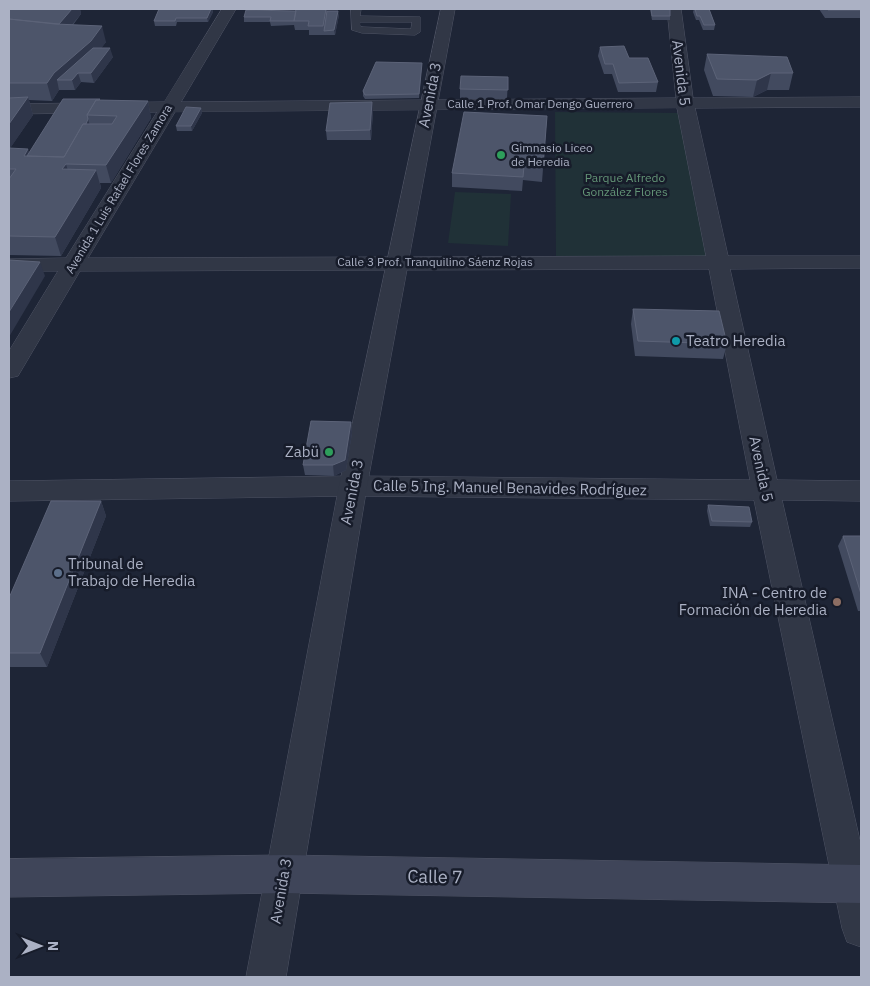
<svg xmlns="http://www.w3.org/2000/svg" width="870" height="986" font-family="'IBM Plex Sans',sans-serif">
<rect width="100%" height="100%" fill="#1e2536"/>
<path fill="#203137" d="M 555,112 L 681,113 L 710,257 L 556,256 Z
M 455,192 L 511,194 L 508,246 L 448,243 Z"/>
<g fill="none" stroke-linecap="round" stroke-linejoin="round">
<defs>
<path id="service" d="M 351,9 L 361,9 L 360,16 L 420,17 L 420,32 L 415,35 L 362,33 L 352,30 ZM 360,22 L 412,22 L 411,29 L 363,27 L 360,26 Z"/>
<path id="minor" d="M 222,9 L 236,9 L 181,102 L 676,98 L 667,9 L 681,9 L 693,98 L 861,97 L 861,107 L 695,108 L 728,256 L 861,256 L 861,268 L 730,269 L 777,480 L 861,481 L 861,501 L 782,500 L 861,845 L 861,947 L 847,942 L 842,928 L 754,500 L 353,496 L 9,501 L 9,481 L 353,476 L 750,480 L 709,269 L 80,271 L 18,376 L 9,378 L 9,351 L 58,271 L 9,271 L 9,259 L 66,258 L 157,112 L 9,114 L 9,104 L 164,102 ZM 677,108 L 706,256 L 88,258 L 175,112 Z"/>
<path id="tertiary" d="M 441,9 L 455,9 L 367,486 L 286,977 L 246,977 L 339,486 Z"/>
<path id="secondary" d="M 284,855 L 861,865 L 861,903 L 284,893 L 9,897 L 9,859 Z"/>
</defs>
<use href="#service" stroke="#4f5465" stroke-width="1"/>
<use href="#minor" stroke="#4f5465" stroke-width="1"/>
<use href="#tertiary" stroke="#4f5465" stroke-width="1"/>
<use href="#secondary" stroke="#4f5465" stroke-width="1"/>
<use href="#service" fill="#313746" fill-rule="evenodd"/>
<use href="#minor" fill="#313746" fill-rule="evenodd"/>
<use href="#tertiary" fill="#313746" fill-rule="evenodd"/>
<use href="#secondary" fill="#3f4559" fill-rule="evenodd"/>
</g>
<path fill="#424a5f" d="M 9,9 L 80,9 L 81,14 L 73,25 L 106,42 L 101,48 L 113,57 L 94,83 L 81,82 L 75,90 L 59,90 L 52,101 L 29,100 L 33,115 L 10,148 L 29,153 L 100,100 L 148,101 L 151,118 L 111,183 L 100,183 L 101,188 L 61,256 L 9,255 Z
M 159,9 L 212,9 L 213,12 L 208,22 L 177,22 L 176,26 L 155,26 L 154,21 Z
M 296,9 L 327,9 L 327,11 L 339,15 L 335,35 L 309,35 L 309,30 L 295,30 L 294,25 L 271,26 L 270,22 L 244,22 L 244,17 L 296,11 Z
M 650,9 L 670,9 L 670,20 L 652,20 Z
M 694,9 L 709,9 L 715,25 L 714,30 L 703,30 L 699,20 L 696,20 L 693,12 Z
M 819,9 L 861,9 L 861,18 L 825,18 Z
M 600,47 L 629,58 L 658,82 L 656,92 L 618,92 L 612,74 L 604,74 L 598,56 Z
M 707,54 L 793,73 L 789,90 L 767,90 L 753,97 L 713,96 L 704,70 Z
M 422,63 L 419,98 L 365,99 L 363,96 L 363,91 Z
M 508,77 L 507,99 L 460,99 L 460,89 Z
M 201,108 L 202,113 L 192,131 L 177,131 L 176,126 Z
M 373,112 L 371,140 L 327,140 L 326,131 Z
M 547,116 L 542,182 L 523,180 L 522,191 L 452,187 L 452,173 Z
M 633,309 L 727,344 L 723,359 L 635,356 L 631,324 Z
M 351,422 L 352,433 L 346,470 L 334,476 L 305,475 L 303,465 Z
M 101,501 L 106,516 L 47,667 L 9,667 L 9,598 Z
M 708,505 L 752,522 L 750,527 L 710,526 L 707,511 Z
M 843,536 L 861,536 L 861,611 L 858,611 L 838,546 Z"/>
<path fill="#2f364a" d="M 72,9 L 80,9 L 81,14 L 59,40 L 56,27 Z
M 211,9 L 213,12 L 208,22 L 207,18 Z
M 338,11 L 339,15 L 335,35 L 334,30 Z
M 102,26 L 106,42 L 95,57 L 57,80 L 59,90 L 52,101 L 47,83 L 54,73 Z
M 110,48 L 113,57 L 94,83 L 91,73 Z
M 78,73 L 81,82 L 75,90 L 72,80 Z
M 771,73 L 767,90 L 753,97 L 757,80 Z
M 28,97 L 33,115 L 9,150 L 9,124 Z
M 148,101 L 151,118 L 111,183 L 106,165 Z
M 372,102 L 373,112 L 371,140 L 370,130 Z
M 201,108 L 202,113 L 192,131 L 191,126 Z
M 88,119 L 92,133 L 66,164 L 71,182 L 62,169 Z
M 28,149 L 32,160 L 24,156 Z
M 96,170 L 101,188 L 61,256 L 55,237 Z
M 40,262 L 45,276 L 9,337 L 9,312 Z
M 351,422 L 352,433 L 346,470 L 334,476 L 333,465 Z
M 101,501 L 106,516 L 47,667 L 40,653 Z"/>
<path fill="#4d556a" stroke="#5c6378" d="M 9,9 L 72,9 L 59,24 L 9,19 Z
M 159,9 L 211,9 L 207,18 L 176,18 L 175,21 L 154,21 Z
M 296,9 L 326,9 L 323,26 L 308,26 L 309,21 L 294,21 Z
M 651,9 L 670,9 L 670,16 L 652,16 Z
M 695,9 L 709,9 L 715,25 L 704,25 L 700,16 L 697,16 Z
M 827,9 L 861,9 L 861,10 L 828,10 Z
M 246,10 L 296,11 L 294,21 L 270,21 L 271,17 L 244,17 Z
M 327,11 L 338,11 L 334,30 L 324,31 Z
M 9,19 L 55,24 L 102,26 L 91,41 L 54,73 L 47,83 L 9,83 Z
M 624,46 L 629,58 L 648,58 L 658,82 L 619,83 L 613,64 L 605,64 L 600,47 Z
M 93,48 L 110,48 L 91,73 L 78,73 L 72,80 L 57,80 Z
M 707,54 L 787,57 L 793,73 L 771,73 L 757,80 L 717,79 Z
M 376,62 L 422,63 L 419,94 L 365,95 L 363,91 Z
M 461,76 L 508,77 L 508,90 L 460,89 Z
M 28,97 L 9,124 L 9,98 Z
M 63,99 L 100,99 L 99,100 L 96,100 L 87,115 L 88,119 L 86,124 L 83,124 L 64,157 L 27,156 Z
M 96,100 L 148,101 L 106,165 L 66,164 L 62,169 L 96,170 L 55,237 L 9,236 L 9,179 L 16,169 L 9,169 L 9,148 L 28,149 L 24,156 L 64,157 L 83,124 L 112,124 L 117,116 L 87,115 Z
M 372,102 L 370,130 L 326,131 L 330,103 Z
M 186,107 L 201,108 L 191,126 L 176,126 Z
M 464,112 L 547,116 L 543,167 L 524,166 L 523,177 L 452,173 Z
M 9,260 L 40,262 L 9,312 Z
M 633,309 L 719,311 L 727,344 L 638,341 Z
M 311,421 L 351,422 L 345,460 L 333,465 L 303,465 Z
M 51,501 L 101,501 L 40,653 L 9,653 L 9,598 Z
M 708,505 L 749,507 L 752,522 L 712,521 Z
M 843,536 L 861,536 L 861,594 Z"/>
<g fill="#2e9e5b" stroke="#171c2a" stroke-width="2">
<circle cx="501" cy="155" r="5"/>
<circle cx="329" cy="452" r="5"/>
</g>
<circle fill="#0f9aa8" stroke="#171c2a" stroke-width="2" cx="676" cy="341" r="5"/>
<circle fill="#5c6f8a" stroke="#171c2a" stroke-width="2" cx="58" cy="573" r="5"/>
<circle fill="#8d6e63" stroke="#171c2a" stroke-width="2" cx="837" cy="602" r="5"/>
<g text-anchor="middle" stroke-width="5" stroke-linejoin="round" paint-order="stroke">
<g font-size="12" fill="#abb1c4" stroke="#171c2a">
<text x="540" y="108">Calle 1 Prof. Omar Dengo Guerrero</text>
<text transform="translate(119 189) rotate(-59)" y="4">Avenida 1 Luis Rafael Flores Zamora</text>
<text x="435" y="266">Calle 3 Prof. Tranquilino Sáenz Rojas</text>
</g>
<g font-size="12" fill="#abb1c4" stroke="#171c2a" text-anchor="start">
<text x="511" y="152">Gimnasio Liceo<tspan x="511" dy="14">de Heredia</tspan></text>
</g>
<g font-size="12" fill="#639476" stroke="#171c2a">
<text x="625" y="182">Parque Alfredo<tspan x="625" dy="14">González Flores</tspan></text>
</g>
<g font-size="15" fill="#abb1c4" stroke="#171c2a">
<text transform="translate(681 73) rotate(83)" y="5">Avenida 5</text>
<text transform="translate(430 95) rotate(-79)" y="5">Avenida 3</text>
<text transform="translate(761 469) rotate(78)" y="5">Avenida 5</text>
<text transform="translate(510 488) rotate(1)" y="5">Calle 5 Ing. Manuel Benavides Rodríguez</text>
<text transform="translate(352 492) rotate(-79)" y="5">Avenida 3</text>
<text transform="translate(281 891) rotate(-80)" y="5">Avenida 3</text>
</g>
<g font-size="15" fill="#abb1c4" stroke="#171c2a" text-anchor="start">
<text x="686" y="346">Teatro Heredia</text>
<text x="319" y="457" text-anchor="end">Zabü</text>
<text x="68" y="569">Tribunal de<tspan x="68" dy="17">Trabajo de Heredia</tspan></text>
<text x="827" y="598" text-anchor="end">INA - Centro de<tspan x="827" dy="17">Formación de Heredia</tspan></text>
</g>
<g font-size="18" fill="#abb1c4" stroke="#171c2a">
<text transform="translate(435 877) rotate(1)" y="6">Calle 7</text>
</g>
</g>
<rect width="870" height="986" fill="none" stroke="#abb1c4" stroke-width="20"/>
<g transform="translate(40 946) rotate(90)" stroke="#171c2a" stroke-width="4" paint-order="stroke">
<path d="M0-4L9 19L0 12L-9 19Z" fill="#abb1c4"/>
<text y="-8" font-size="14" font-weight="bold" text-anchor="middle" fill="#abb1c4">N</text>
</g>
</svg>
